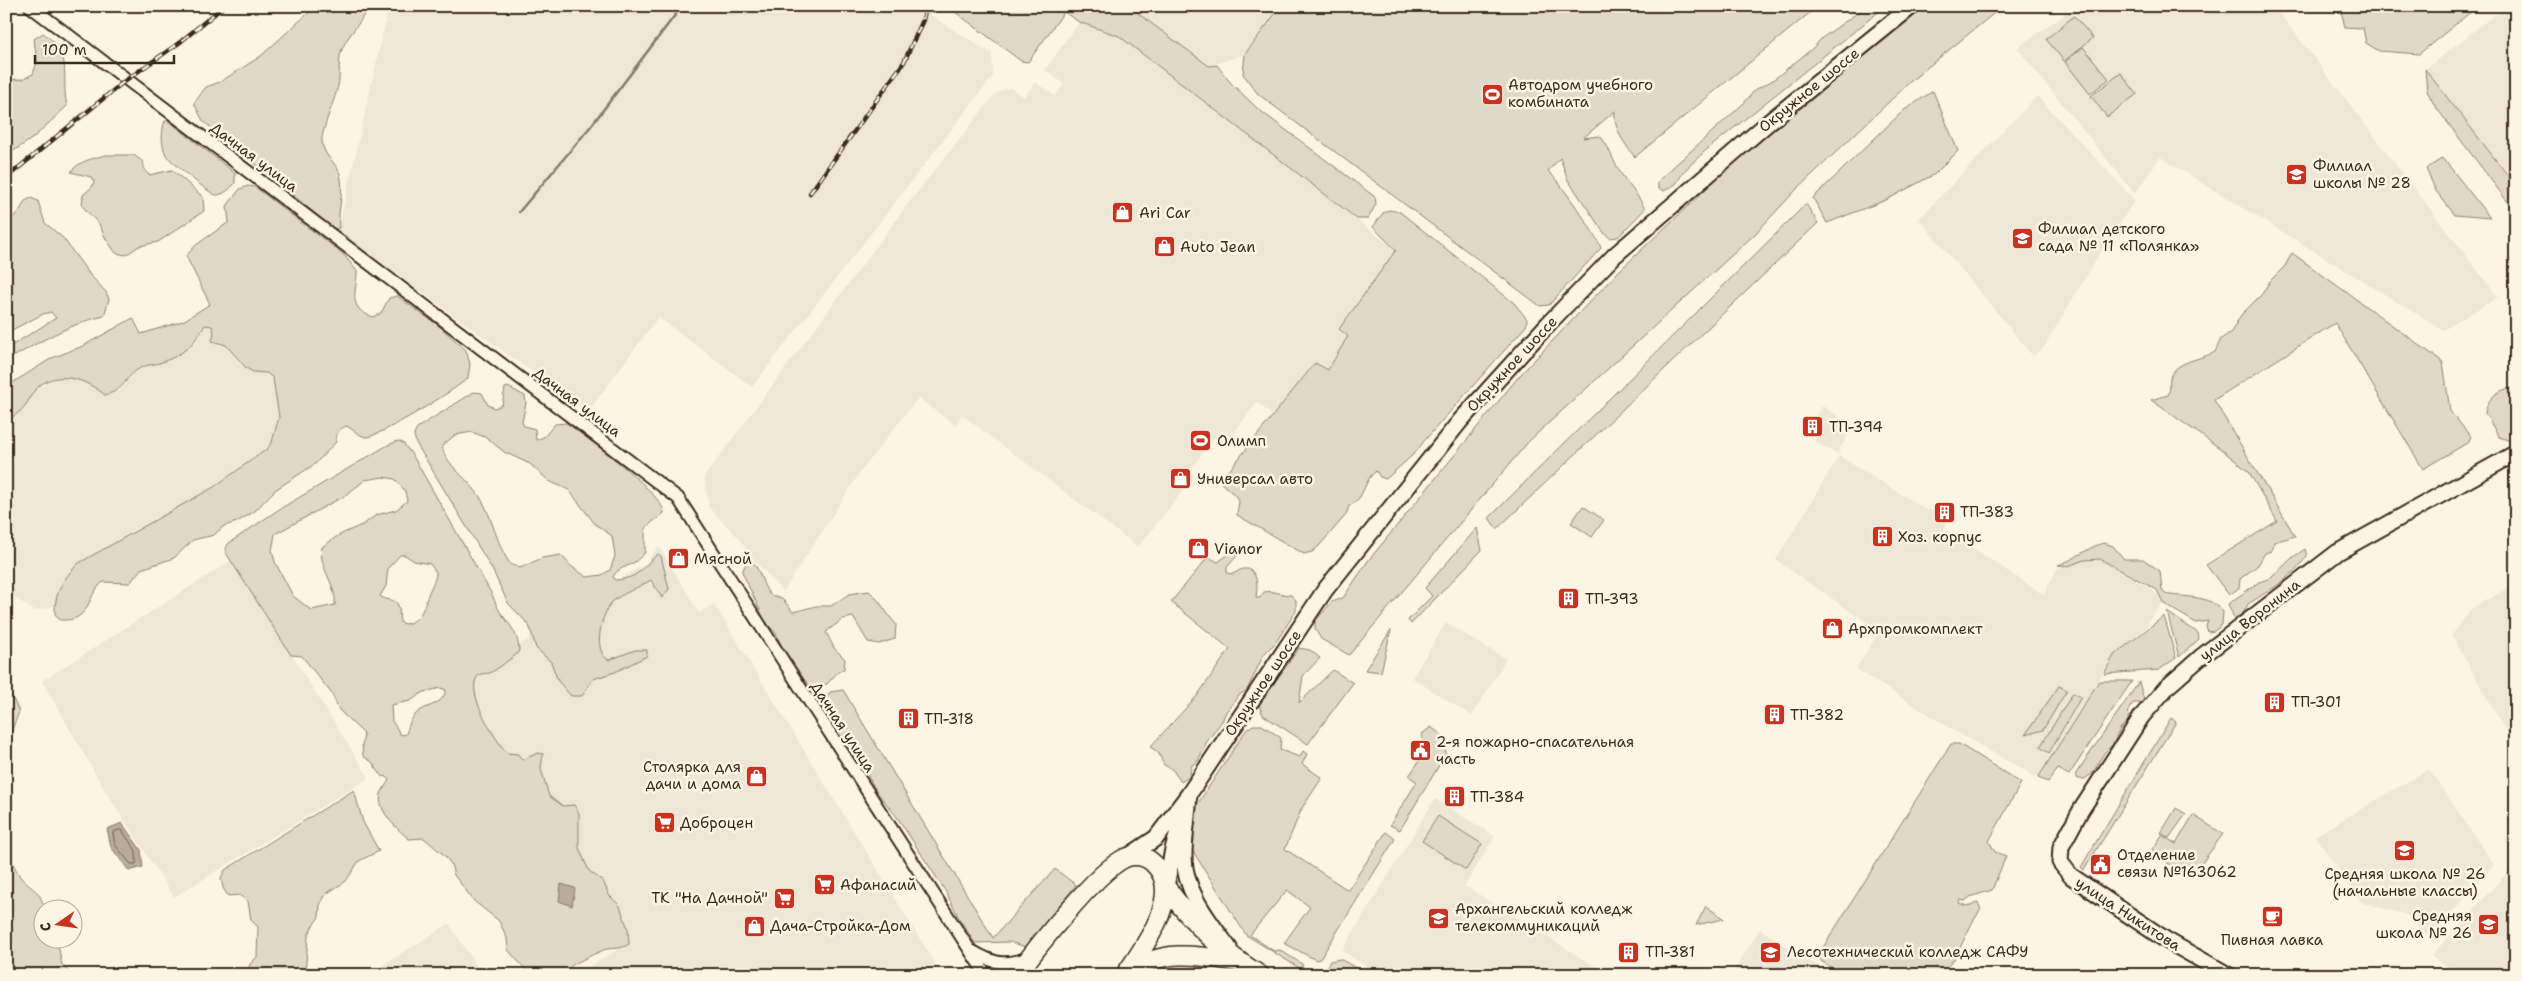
<svg xmlns="http://www.w3.org/2000/svg" width="2522" height="981" font-family="'Shantell Sans',sans-serif">
<rect width="100%" height="100%" fill="#fcf5e5"/>
<filter id="ink" filterUnits="userSpaceOnUse"><feTurbulence type="fractalNoise" baseFrequency=".02" numOctaves="2"/><feDisplacementMap in="SourceGraphic" scale="10" xChannelSelector="R" yChannelSelector="G"/><feConvolveMatrix kernelMatrix="1 2 1 2 8 2 1 2 1" color-interpolation-filters="sRGB"/></filter>
<g filter="url(#ink)">
<path fill="#eee6d6" d="M 389,6 L 934,6 L 930,15 L 992,54 L 993,76 L 752,387 L 658,317 L 588,412 L 334,229 L 339,227 Z
M 1128,6 L 1281,6 L 1245,54 L 1209,66 Z
M 2076,6 L 2274,6 L 2498,297 L 2443,330 L 2160,157 L 2135,194 L 2017,48 Z
M 2506,6 L 2516,6 L 2516,185 L 2425,69 Z
M 1079,22 L 1119,36 L 1396,250 L 1339,328 L 1348,336 L 1327,370 L 1314,364 L 1273,416 L 1257,402 L 1225,445 L 1214,437 L 1188,473 L 1194,477 L 1138,547 L 962,415 L 955,425 L 918,398 L 861,471 L 783,592 L 753,559 L 738,537 L 709,508 L 704,477 L 908,204 L 996,93 L 1010,88 L 1024,97 L 1035,82 L 1055,96 L 1064,84 L 1045,70 Z
M 2037,96 L 2135,200 L 2097,258 L 2044,347 L 2033,356 L 1919,219 Z
M 205,325 L 212,326 L 219,345 L 226,345 L 240,364 L 252,372 L 267,373 L 273,378 L 279,417 L 272,442 L 253,459 L 214,487 L 79,563 L 67,575 L 55,606 L 34,611 L 6,591 L 6,421 L 18,413 L 34,391 L 51,381 L 64,377 L 79,379 L 93,385 L 105,395 L 119,391 L 137,370 L 164,361 L 193,345 L 198,340 Z
M 1822,406 L 1853,426 L 1837,454 L 1814,442 L 1824,422 L 1815,417 Z
M 1839,456 L 1927,510 L 1935,511 L 1949,518 L 1944,529 L 2044,595 L 2057,569 L 2094,554 L 2166,599 L 2149,620 L 2147,627 L 2114,655 L 2038,778 L 1958,733 L 1856,669 L 1875,638 L 1864,632 L 1869,624 L 1776,560 Z
M 659,546 L 699,613 L 714,604 L 936,965 L 921,975 L 576,975 L 629,943 L 518,754 L 502,753 L 459,686 L 529,639 L 538,626 L 645,564 Z
M 232,560 L 369,778 L 174,897 L 106,792 L 42,681 Z
M 2516,583 L 2516,750 L 2452,635 L 2471,609 Z
M 1446,623 L 1506,659 L 1472,716 L 1412,678 Z
M 2429,769 L 2494,865 L 2430,937 L 2405,914 L 2362,903 L 2315,836 Z
M 1435,799 L 1495,836 L 1465,886 L 1609,975 L 1381,975 L 1342,951 Z
M 2516,863 L 2516,975 L 2459,975 L 2431,956 Z
M 449,924 L 483,975 L 368,975 L 383,965 Z
M 1760,929 L 1831,975 L 1731,975 Z"/>
<path fill="#e0d8c8" stroke="#8e8173" fill-rule="evenodd" d="M 316,6 L 368,6 C 362,23 349,33 342,49 C 337,61 341,74 338,86 C 335,99 321,132 322,141 C 323,157 336,161 340,174 C 345,192 337,210 339,228 L 334,229 L 203,121 L 194,103 L 206,87 L 220,82 L 261,56 Z
M 947,6 L 1128,6 L 1209,66 L 1217,65 L 1229,81 L 1258,109 L 1375,197 L 1376,204 L 1368,219 L 1357,219 L 1119,36 L 1079,22 L 1064,12 L 1028,62 L 1021,61 Z
M 1281,6 L 1818,6 L 1635,157 C 1624,144 1613,127 1615,111 L 1583,138 L 1600,136 C 1608,145 1610,153 1615,163 C 1623,180 1637,192 1645,209 L 1618,237 L 1610,238 L 1604,233 L 1568,180 L 1560,158 L 1548,171 C 1558,179 1598,237 1601,248 L 1549,305 L 1540,306 L 1258,94 L 1243,74 L 1245,54 Z
M 1867,6 L 1886,6 L 1704,152 L 1684,171 L 1676,184 L 1664,191 L 1658,188 L 1658,182 L 1662,177 L 1743,104 L 1755,90 L 1773,80 L 1813,48 L 1822,38 Z
M 1925,6 L 2003,6 L 1912,80 L 1795,191 L 1755,234 L 1529,441 L 1349,655 L 1321,639 L 1315,629 L 1315,621 L 1332,602 L 1343,598 L 1368,561 L 1520,375 L 1618,272 L 1760,138 Z
M 2307,6 L 2478,6 L 2419,54 L 2379,51 L 2366,43 L 2363,28 L 2345,27 L 2341,11 L 2320,10 Z
M 2074,16 L 2093,38 L 2064,61 L 2046,39 Z
M 43,33 C 75,55 60,75 67,106 L 33,138 L 6,156 L 6,137 L 10,134 L 10,111 L 6,110 L 6,80 L 23,79 L 33,74 L 37,62 L 34,39 Z
M 2083,47 L 2109,79 L 2090,94 L 2065,62 Z
M 2425,69 L 2516,186 L 2516,213 L 2435,106 L 2427,91 Z
M 2121,73 L 2137,94 L 2107,117 L 2091,96 Z
M 1933,91 L 1958,151 L 1935,174 L 1886,200 L 1827,223 L 1813,198 L 1903,111 Z
M 165,121 L 170,122 L 231,170 L 235,174 L 235,183 C 231,188 224,195 216,195 C 211,195 169,160 166,155 C 161,144 161,132 165,121 Z
M 106,155 L 134,155 L 143,162 L 145,171 L 149,175 L 172,170 L 176,173 L 203,197 L 204,211 L 158,242 L 139,246 L 126,255 L 116,253 L 106,239 L 99,224 L 82,206 L 83,195 L 92,187 L 94,182 L 91,177 L 71,172 C 78,161 94,158 106,155 Z
M 2443,158 L 2490,218 L 2455,215 L 2436,191 L 2426,169 Z
M 248,186 L 255,187 L 343,254 L 357,271 C 357,292 346,308 373,317 L 381,313 L 389,298 L 397,296 L 439,326 L 466,350 L 470,364 L 468,378 C 458,388 378,438 366,437 C 359,436 353,429 346,426 C 338,430 336,433 336,442 L 315,464 L 275,490 L 255,511 L 237,522 L 224,526 L 214,535 L 193,540 L 174,558 L 141,569 L 130,583 L 103,582 C 85,597 92,622 60,620 L 55,614 C 54,594 64,577 79,563 L 214,487 L 267,449 L 272,442 L 279,417 L 273,378 L 267,373 L 253,372 L 246,368 L 226,345 L 212,341 L 214,333 L 212,326 L 205,325 C 195,344 182,356 159,363 C 152,365 144,365 137,370 C 123,380 125,390 105,395 C 86,379 55,368 35,390 C 31,394 30,399 27,403 C 22,411 14,416 6,421 L 6,387 L 52,358 L 83,346 L 133,318 L 141,334 L 183,321 L 210,304 L 186,256 L 196,245 L 229,222 L 227,206 L 240,189 Z
M 31,198 L 38,201 L 45,223 L 63,238 L 90,275 L 106,292 L 109,299 L 104,316 C 68,324 38,343 6,361 L 6,349 L 56,318 L 51,312 L 43,314 L 6,333 L 6,223 L 19,212 L 25,201 Z
M 1806,204 L 1818,223 L 1497,529 L 1489,518 Z
M 1389,210 L 1400,212 L 1514,303 L 1527,319 L 1526,326 L 1424,441 L 1416,452 L 1386,479 L 1380,477 L 1376,471 C 1363,480 1365,500 1349,506 L 1346,515 L 1319,546 L 1312,552 L 1304,554 L 1237,515 L 1239,501 L 1237,497 L 1220,482 L 1315,363 L 1328,370 L 1348,336 L 1339,329 L 1396,250 L 1373,227 L 1383,213 Z
M 2292,253 L 2443,362 L 2450,411 L 2471,437 L 2467,443 L 2423,469 L 2335,323 L 2214,400 L 2295,536 L 2274,542 L 2271,551 L 2265,553 L 2258,565 L 2240,579 L 2239,588 L 2229,595 L 2206,565 L 2277,521 L 2249,472 L 2221,449 L 2151,400 L 2168,395 C 2171,388 2169,385 2170,378 C 2174,361 2203,359 2215,352 L 2221,339 L 2231,332 L 2241,315 L 2262,294 L 2270,281 L 2285,266 Z
M 508,387 L 525,396 L 526,403 L 522,422 L 524,426 L 535,429 L 536,440 L 544,437 L 555,424 L 566,423 C 585,436 664,494 664,513 L 645,528 L 645,553 C 640,556 639,560 633,563 C 625,568 617,568 613,577 L 615,580 C 640,578 640,569 658,554 L 661,556 L 669,589 L 662,598 L 651,580 C 641,586 620,595 613,601 C 602,611 591,652 609,660 L 635,650 L 647,650 L 647,656 L 615,672 L 593,679 L 582,696 L 571,696 L 558,681 L 551,662 L 536,648 L 529,625 L 508,603 L 492,569 L 416,443 L 414,435 L 417,428 L 474,392 L 482,393 L 488,405 L 495,408 L 502,405 L 505,388 ZM 472,432 L 487,438 L 504,452 L 530,464 L 549,481 L 569,490 L 595,524 L 612,536 L 615,556 L 610,570 L 602,575 L 587,577 L 572,567 L 561,555 L 542,558 L 520,568 L 510,564 C 496,543 493,518 480,497 C 469,479 446,466 442,446 L 455,435 Z
M 2511,388 L 2516,389 L 2516,440 L 2513,442 L 2499,437 L 2485,413 C 2487,399 2497,390 2511,388 Z
M 398,441 L 403,443 L 413,456 L 490,591 C 494,597 495,604 499,610 C 508,624 518,631 519,650 L 517,654 C 509,660 500,667 492,672 C 487,675 482,672 478,676 C 464,691 496,741 507,753 L 518,754 L 522,760 L 538,753 L 543,754 L 541,769 L 549,796 L 563,806 L 574,805 L 579,813 L 579,848 L 589,871 L 603,881 L 609,895 L 620,906 L 628,929 L 629,944 C 621,949 616,948 607,949 C 604,949 573,964 571,966 L 570,975 L 537,975 L 526,970 L 508,950 L 507,938 L 499,921 L 474,901 L 454,875 L 451,864 L 445,856 L 424,838 L 409,839 C 398,830 376,810 381,794 C 383,789 387,784 389,780 L 386,776 L 382,777 L 372,762 L 363,756 L 362,745 L 364,734 L 339,710 L 332,694 L 302,656 L 291,655 L 226,553 L 226,548 L 229,543 L 278,510 L 388,445 ZM 383,477 L 395,479 L 405,491 L 407,501 L 396,510 L 376,515 L 364,524 L 339,535 L 322,547 C 318,568 337,584 335,605 L 311,610 L 293,596 L 275,562 L 272,551 L 275,534 L 346,495 L 365,480 ZM 400,555 L 405,555 L 414,561 L 430,564 L 436,572 C 436,581 431,586 428,595 C 423,609 421,621 405,624 L 400,622 C 399,617 400,610 398,605 C 395,598 385,601 380,596 L 386,586 L 388,568 ZM 441,688 L 446,690 C 442,707 425,704 415,715 C 410,720 408,728 406,734 L 401,735 L 392,721 L 391,705 L 410,701 L 424,692 Z
M 1583,506 L 1604,520 L 1592,537 L 1571,523 Z
M 1477,528 L 1482,550 L 1411,624 L 1408,620 L 1432,596 L 1425,588 Z
M 2104,543 L 2113,546 L 2124,559 L 2143,559 L 2160,571 L 2162,590 L 2165,594 C 2184,598 2210,594 2223,612 L 2222,625 L 2214,631 L 2208,632 L 2206,626 L 2208,621 L 2196,623 L 2164,604 L 2157,590 L 2100,559 L 2084,560 L 2068,566 L 2058,565 C 2075,560 2087,547 2104,543 Z
M 2305,549 L 2307,556 L 2297,569 L 2281,583 L 2248,604 L 2243,614 L 2234,618 L 2228,604 L 2259,582 L 2271,578 L 2292,558 Z
M 1235,550 L 1237,556 L 1227,567 L 1227,573 L 1233,574 L 1242,569 L 1250,569 C 1259,578 1257,587 1256,598 L 1260,598 L 1264,592 C 1273,590 1282,595 1291,595 L 1296,600 L 1296,611 L 1276,642 L 1264,654 L 1247,690 L 1239,695 L 1226,712 L 1222,721 L 1206,743 L 1198,761 L 1192,765 L 1189,777 L 1181,782 L 1172,769 L 1164,765 L 1158,752 L 1150,747 L 1197,696 L 1230,649 L 1171,602 L 1208,557 L 1218,562 Z
M 747,561 L 752,561 C 762,573 761,583 770,595 L 782,598 L 793,612 L 816,606 L 831,606 L 849,594 L 869,591 C 883,603 885,613 896,624 L 895,639 L 879,644 L 868,642 L 853,617 L 843,619 L 826,632 L 834,648 L 845,659 L 844,669 L 838,672 L 827,684 L 809,686 L 783,650 L 776,633 L 766,623 L 742,572 Z
M 2167,612 L 2198,633 L 2199,639 L 2179,657 Z
M 2164,616 L 2176,658 L 2159,670 L 2104,674 L 2114,655 Z
M 1391,630 L 1381,672 L 1365,670 Z
M 1299,648 L 1310,650 L 1320,658 L 1303,676 L 1299,703 L 1333,670 L 1353,683 L 1308,744 L 1263,715 L 1259,705 Z
M 2099,681 L 2132,681 L 2069,775 L 2058,769 L 2048,782 L 2038,778 Z
M 2139,682 L 2144,700 L 2141,703 L 2133,703 L 2129,709 L 2128,721 L 2120,729 L 2113,744 L 2104,753 L 2093,773 L 2085,779 L 2078,779 L 2075,775 Z
M 2059,686 L 2067,690 L 2043,730 L 2025,735 Z
M 843,690 L 993,938 L 1055,869 L 1076,885 L 1026,947 L 1010,942 L 975,943 L 960,920 L 946,892 L 897,817 L 877,792 L 849,743 L 833,730 L 825,700 L 830,692 Z
M 6,691 L 11,694 L 19,712 L 6,745 Z
M 2073,693 L 2081,697 L 2049,753 L 2040,747 Z
M 2171,718 L 2176,722 L 2084,870 L 2081,867 Z
M 1253,725 L 1262,725 L 1281,738 L 1280,750 L 1300,757 L 1303,751 L 1307,754 L 1302,764 L 1322,778 L 1302,808 L 1285,849 L 1348,890 L 1386,832 L 1395,839 L 1320,959 L 1316,960 L 1284,943 L 1310,907 L 1287,890 L 1250,935 L 1274,951 L 1280,950 L 1302,964 L 1304,971 L 1246,935 L 1180,831 L 1246,730 Z
M 1431,727 L 1444,737 L 1446,754 L 1400,830 L 1390,825 L 1417,782 L 1409,776 L 1424,754 L 1422,734 Z
M 1951,744 L 1959,744 L 2021,783 L 1989,841 L 1995,852 L 2006,856 L 1992,890 L 1970,897 L 1965,901 L 1960,900 L 1959,903 L 1967,906 L 1978,903 L 1981,909 L 1972,923 L 1955,958 L 1940,975 L 1843,975 L 1821,961 L 1819,954 Z
M 354,790 L 363,822 L 379,851 L 359,861 L 346,881 L 326,894 L 320,905 L 319,917 L 312,927 L 308,937 L 305,975 L 246,975 L 250,964 L 257,957 L 258,927 L 251,920 L 248,901 L 239,895 L 228,896 L 223,888 L 221,878 L 225,870 Z
M 2176,808 L 2186,814 L 2169,838 L 2161,833 Z
M 2193,815 L 2223,834 L 2191,878 L 2151,852 L 2162,835 L 2176,844 Z
M 1438,816 L 1482,844 L 1466,870 L 1422,841 Z
M 6,854 C 14,861 16,874 24,881 C 38,894 37,888 45,908 L 42,908 L 42,938 L 57,939 L 62,965 L 72,975 L 6,975 Z
M 1706,906 L 1724,919 L 1696,925 Z
M 1340,959 L 1358,969 L 1362,975 L 1322,975 L 1330,961 Z"/>
<path fill="#b7ad9e" stroke="#85796b" d="M 122,823 L 141,850 L 143,867 L 129,871 L 111,847 L 107,829 Z
M 561,884 L 575,888 L 572,906 L 559,901 Z"/>
<g fill="none" stroke-linecap="round" stroke-linejoin="round">
<path stroke="#6d5e51" stroke-width="1" d="M 119,830 L 122,830 L 136,851 L 136,864 L 131,864 L 115,845 L 113,833 Z"/>
<path stroke="#85796b" stroke-width="2.5" d="M 519,212 L 591,126 L 682,6"/>
<defs>
<path id="street" d="M 30,6 L 678,498 L 986,975
M 6,7 L 7,6
M 972,951 C 994,964 1004,966 1029,958"/>
<path id="secondary" d="M 1189,794 C 1188,814 1184,835 1184,856 C 1184,891 1209,921 1229,948
M 1126,858 L 1156,838 L 1189,794 L 1325,590 L 1461,420 L 1549,323 L 1615,255 L 1769,122 L 1912,6
M 1166,887 L 1173,849 L 1180,824
M 2228,975 L 2166,940 L 2071,876 L 2060,862 L 2061,847 L 2081,810 L 2142,716 L 2167,687 L 2201,657 L 2338,552 L 2516,453"/>
<path id="primary" d="M 1166,887 C 1192,923 1222,952 1260,975
M 1130,973 C 1161,947 1202,956 1239,962
M 1017,975 C 1036,948 1097,871 1125,858 C 1135,854 1146,856 1153,863 C 1186,892 1143,948 1125,975"/>
</defs>
<use href="#street" stroke="#3b2a1e" stroke-width="15"/>
<use href="#secondary" stroke="#3b2a1e" stroke-width="19"/>
<use href="#primary" stroke="#3b2a1e" stroke-width="21"/>
<use href="#street" stroke="#fcf5e5" stroke-width="11"/>
<use href="#secondary" stroke="#fcf5e5" stroke-width="15"/>
<use href="#primary" stroke="#fcf5e5" stroke-width="18"/>
<defs>
<path id="rail" d="M 6,178 L 126,80 L 179,43 L 224,6
M 810,193 L 904,62 L 923,20 L 926,6"/>
</defs>
<use href="#rail" stroke="#3b2a1e" stroke-width="4.5"/>
<use href="#rail" stroke="#fcf5e5" stroke-width="2.5" stroke-dasharray="8" stroke-linecap="butt"/>
</g>
</g>
<defs>
<symbol id="stadium-square" viewBox="-11 -11 22 22"><rect x="-9" y="-9" width="18" height="18" rx="4" fill="#c8321e" stroke="#fcf5e5"/><path d="M0-5a6.5 5 0 1 0 0 10a6.5 5 0 1 0 0-10ZM-3.5-1.8h7v3.6h-7Z" fill="#fff"/></symbol>
<symbol id="school-square" viewBox="-11 -11 22 22"><rect x="-9" y="-9" width="18" height="18" rx="4" fill="#c8321e" stroke="#fcf5e5"/><path d="M0-5L7-2L0 1L-7-2ZM-4 1L0 2.5L4 1V4Q0 6-4 4Z" fill="#fff"/></symbol>
<symbol id="shop-square" viewBox="-11 -11 22 22"><rect x="-9" y="-9" width="18" height="18" rx="4" fill="#c8321e" stroke="#fcf5e5"/><path d="M-5-2.5h2.3a2.7 3.5 0 0 1 5.4 0H5L5.5 6h-11ZM-1.5-2.5h3a1.5 2.3 0 0 0-3 0Z" fill="#fff"/></symbol>
<symbol id="building-square" viewBox="-11 -11 22 22"><rect x="-9" y="-9" width="18" height="18" rx="4" fill="#c8321e" stroke="#fcf5e5"/><path d="M-4-6H4V6H1V3H-1V6H-4ZM-2.5-4.3h1.7v1.8h-1.7ZM.8-4.3h1.7v1.8H.8ZM-2.5-1h1.7V.8h-1.7ZM.8-1h1.7V.8H.8Z" fill="#fff"/></symbol>
<symbol id="civic-square" viewBox="-11 -11 22 22"><rect x="-9" y="-9" width="18" height="18" rx="4" fill="#c8321e" stroke="#fcf5e5"/><path d="M-.6-6.5H3V-4.5H.6V-3L4-1V1h2V6H-6V1h2V-1L-.6-3ZM-1.2 2.5V6h2.4V2.5Z" fill="#fff"/></symbol>
<symbol id="supermarket-square" viewBox="-11 -11 22 22"><rect x="-9" y="-9" width="18" height="18" rx="4" fill="#c8321e" stroke="#fcf5e5"/><path d="M-6-5.5h2.5l.6 2H6L4.5 2H-2.5L-4.4-4H-6ZM-1.5 3.2a1.3 1.3 0 1 0 .1 0ZM3 3.2a1.3 1.3 0 1 0 .1 0Z" fill="#fff"/></symbol>
<symbol id="cafe-square" viewBox="-11 -11 22 22"><rect x="-9" y="-9" width="18" height="18" rx="4" fill="#c8321e" stroke="#fcf5e5"/><path d="M-5.5-4.5H6V0H3Q3 3.5 0 3.5H-2.5Q-5.5 3.5-5.5 0ZM3-3.2v2h1.7v-2ZM-6 4.5H4V6H-6Z" fill="#fff"/></symbol>
<symbol id="university-square" viewBox="-11 -11 22 22"><rect x="-9" y="-9" width="18" height="18" rx="4" fill="#c8321e" stroke="#fcf5e5"/><path d="M0-5L7-2L0 1L-7-2ZM-4 1L0 2.5L4 1V4Q0 6-4 4Z" fill="#fff"/></symbol>
</defs>
<g fill-rule="evenodd">
<use href="#stadium-square" x="1480" y="82" width="25" height="25"/>
<use href="#school-square" x="2284" y="162" width="25" height="25"/>
<use href="#shop-square" x="1110" y="200" width="25" height="25"/>
<use href="#school-square" x="2010" y="226" width="25" height="25"/>
<use href="#shop-square" x="1152" y="234" width="25" height="25"/>
<use href="#building-square" x="1800" y="414" width="25" height="25"/>
<use href="#stadium-square" x="1188" y="428" width="25" height="25"/>
<use href="#shop-square" x="1168" y="466" width="25" height="25"/>
<use href="#building-square" x="1932" y="500" width="25" height="25"/>
<use href="#building-square" x="1870" y="524" width="25" height="25"/>
<use href="#shop-square" x="1186" y="536" width="25" height="25"/>
<use href="#shop-square" x="666" y="546" width="25" height="25"/>
<use href="#building-square" x="1556" y="586" width="25" height="25"/>
<use href="#shop-square" x="1820" y="616" width="25" height="25"/>
<use href="#building-square" x="2262" y="690" width="25" height="25"/>
<use href="#building-square" x="1762" y="702" width="25" height="25"/>
<use href="#building-square" x="896" y="706" width="25" height="25"/>
<use href="#civic-square" x="1408" y="738" width="25" height="25"/>
<use href="#shop-square" x="744" y="764" width="25" height="25"/>
<use href="#building-square" x="1442" y="784" width="25" height="25"/>
<use href="#supermarket-square" x="652" y="810" width="25" height="25"/>
<use href="#school-square" x="2392" y="838" width="25" height="25"/>
<use href="#civic-square" x="2088" y="852" width="25" height="25"/>
<use href="#supermarket-square" x="812" y="872" width="25" height="25"/>
<use href="#supermarket-square" x="772" y="886" width="25" height="25"/>
<use href="#cafe-square" x="2260" y="904" width="25" height="25"/>
<use href="#university-square" x="1426" y="906" width="25" height="25"/>
<use href="#school-square" x="2476" y="912" width="25" height="25"/>
<use href="#shop-square" x="742" y="914" width="25" height="25"/>
<use href="#building-square" x="1616" y="940" width="25" height="25"/>
<use href="#university-square" x="1758" y="940" width="25" height="25"/>
</g>
<g text-anchor="middle" stroke-width="5" stroke-linejoin="round" paint-order="stroke">
<g font-size="15" fill="#3b2a1e" stroke="#fcf5e5" text-anchor="start">
<text x="1508" y="90">Автодром учебного<tspan x="1508" dy="17">комбината</tspan></text>
<text x="2313" y="171">Филиал<tspan x="2313" dy="17">школы № 28</tspan></text>
<text x="1139" y="218">Ari Car</text>
<text x="2038" y="234">Филиал детского<tspan x="2038" dy="17">сада № 11 «Полянка»</tspan></text>
<text x="1180" y="252">Auto Jean</text>
<text x="1829" y="432">ТП-394</text>
<text x="1217" y="446">Олимп</text>
<text x="1197" y="484">Универсал авто</text>
<text x="1960" y="517">ТП-383</text>
<text x="1898" y="542">Хоз. корпус</text>
<text x="1214" y="554">Vianor</text>
<text x="694" y="564">Мясной</text>
<text x="1585" y="604">ТП-393</text>
<text x="1848" y="634">Архпромкомплект</text>
<text x="2291" y="707">ТП-301</text>
<text x="1790" y="720">ТП-382</text>
<text x="924" y="724">ТП-318</text>
<text x="1436" y="747">2-я пожарно-спасательная<tspan x="1436" dy="17">часть</tspan></text>
<text x="741" y="772" text-anchor="end">Столярка для<tspan x="741" dy="17">дачи и дома</tspan></text>
<text x="1470" y="802">ТП-384</text>
<text x="680" y="828">Доброцен</text>
<text x="2117" y="860">Отделение<tspan x="2117" dy="17">связи №163062</tspan></text>
<text x="2405" y="879" text-anchor="middle">Средняя школа № 26<tspan x="2405" dy="17">(начальные классы)</tspan></text>
<text x="840" y="890">Афанасий</text>
<text x="768" y="903" text-anchor="end">ТК "На Дачной"</text>
<text x="1455" y="914">Архангельский колледж<tspan x="1455" dy="17">телекоммуникаций</tspan></text>
<text x="2472" y="921" text-anchor="end">Средняя<tspan x="2472" dy="17">школа № 26</tspan></text>
<text x="770" y="931">Дача-Стройка-Дом</text>
<text x="2272" y="945" text-anchor="middle">Пивная лавка</text>
<text x="1645" y="957">ТП-381</text>
<text x="1787" y="957">Лесотехнический колледж САФУ</text>
</g>
<g font-size="15" fill="#3b2a1e" stroke="#fcf5e5">
<text transform="translate(1809 90) rotate(-39)" y="5">Окружное шоссе</text>
<text transform="translate(254 157) rotate(37)" y="5">Дачная улица</text>
<text transform="translate(1512 364) rotate(-47)" y="5">Окружное шоссе</text>
<text transform="translate(577 402) rotate(37)" y="5">Дачная улица</text>
<text transform="translate(2250 620) rotate(-38)" y="5">улица Воронина</text>
<text transform="translate(1263 683) rotate(-56)" y="5">Окружное шоссе</text>
<text transform="translate(843 727) rotate(57)" y="5">Дачная улица</text>
<text transform="translate(2128 914) rotate(33)" y="5">улица Никитова</text>
</g>
</g>
<rect width="2522" height="981" fill="none" stroke="#fcf5e5" stroke-width="25"/>
<rect x="12" y="12" width="2497" height="956" fill="none" stroke="#3b2a1e" stroke-width="2" filter="url(#ink)"/>
<g transform="translate(58 924) rotate(257)"><circle r="24" fill="#fcf5e5" stroke="#afa495"/>
<path d="M0-4L9 19L0 12L-9 19Z" fill="#c8321e"/>
<text y="-8" font-size="14" font-weight="bold" text-anchor="middle" fill="#3b2a1e">С</text>
</g>
<path d="M35 55v8h139v-8" fill="none" stroke="#3b2a1e" stroke-width="2.5"/>
<text x="42" y="55" font-size="15" fill="#3b2a1e" stroke="#fcf5e5" stroke-width="4" paint-order="stroke">100 m</text>
</svg>
